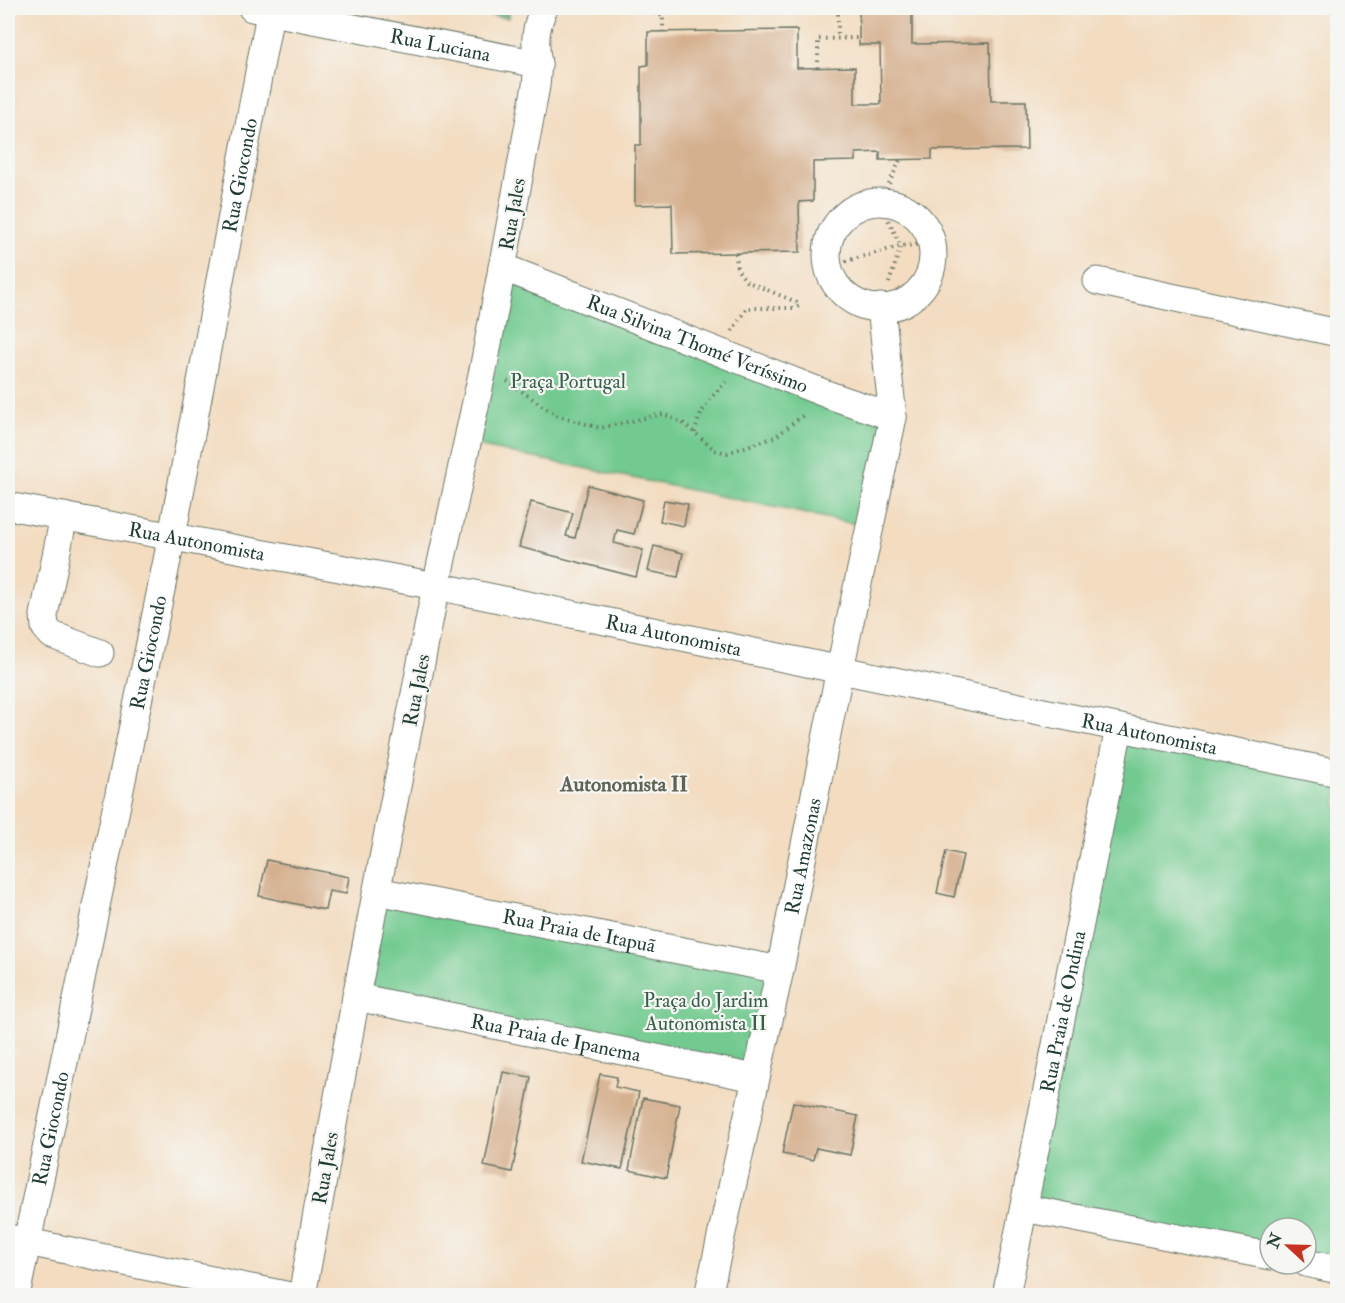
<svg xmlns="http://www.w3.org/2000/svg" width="1345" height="1303" font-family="'IM FELL Double Pica',serif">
<rect width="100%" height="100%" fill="#f6f6f2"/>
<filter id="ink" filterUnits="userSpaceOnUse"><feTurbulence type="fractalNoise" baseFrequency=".0167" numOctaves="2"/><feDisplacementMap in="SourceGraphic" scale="12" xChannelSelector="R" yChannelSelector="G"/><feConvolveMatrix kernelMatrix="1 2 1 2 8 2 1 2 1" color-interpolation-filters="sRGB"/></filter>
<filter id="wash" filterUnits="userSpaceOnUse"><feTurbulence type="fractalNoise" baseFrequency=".008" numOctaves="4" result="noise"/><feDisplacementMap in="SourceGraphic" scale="24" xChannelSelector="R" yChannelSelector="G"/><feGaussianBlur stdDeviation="1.35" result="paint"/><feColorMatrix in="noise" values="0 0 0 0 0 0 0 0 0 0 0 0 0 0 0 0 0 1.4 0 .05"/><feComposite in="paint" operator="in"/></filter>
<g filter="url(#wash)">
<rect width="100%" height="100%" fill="#f3dcc0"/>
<path fill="#72ca90" stroke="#488462" stroke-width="1.5" d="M 502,267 L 893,417 L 871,527 L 467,444 Z
M 1119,728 L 1337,773 L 1337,1270 L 1306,1263 L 1306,1228 L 1270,1228 L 1270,1256 L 1024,1208 Z
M 377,891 L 780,970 L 755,1078 L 356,997 Z"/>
<path fill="#5dae7a" stroke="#3e7657" stroke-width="1.5" d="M 438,8 L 509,8 L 508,18 Z"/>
<g id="blocks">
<path fill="#d5b08f" d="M 859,8 L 912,8 L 912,44 L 990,43 L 991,101 L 1026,101 L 1027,149 L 932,150 L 932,159 L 880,160 L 880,152 L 856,153 L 856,161 L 813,162 L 813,201 L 799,202 L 800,252 L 673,254 L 672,204 L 635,205 L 635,145 L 641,145 L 641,66 L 648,65 L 648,32 L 797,30 L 797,68 L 855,67 L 855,104 L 881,104 L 880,45 L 859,45 Z
M 588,485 L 643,500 L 634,534 L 617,530 L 614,543 L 643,550 L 636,577 L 519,547 L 531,502 L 573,513 L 566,536 L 575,538 Z
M 664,500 L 688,504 L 684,526 L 660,521 Z
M 654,546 L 683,553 L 678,577 L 648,571 Z
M 946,851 L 963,855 L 954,897 L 937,893 Z
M 267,860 L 349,877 L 346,894 L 329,891 L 325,910 L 259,896 Z
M 503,1072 L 531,1077 L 512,1172 L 484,1166 Z
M 600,1074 L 617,1077 L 615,1087 L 639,1092 L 622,1169 L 581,1161 Z
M 643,1098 L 680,1105 L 666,1178 L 629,1170 Z
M 793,1102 L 858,1116 L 850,1155 L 816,1148 L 813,1160 L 782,1154 Z"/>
</g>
</g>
<g filter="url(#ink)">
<use href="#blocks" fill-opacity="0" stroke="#697565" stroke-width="1.5"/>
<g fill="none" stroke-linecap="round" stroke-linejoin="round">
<defs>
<g id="minor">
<path id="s1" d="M 252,8 L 538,64 L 536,86 L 484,365 L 436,586 L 356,997 L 302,1296"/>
<path d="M 538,64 C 534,42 535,28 544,8"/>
<circle cx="880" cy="255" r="53"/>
<path id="s2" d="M 502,267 L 829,395 L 893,417"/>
<path d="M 1097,281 L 1338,333"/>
<path id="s3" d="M 8,506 L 436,586 L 1338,773"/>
<path d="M 64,516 L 44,615 L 45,627 L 52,635 L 100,653"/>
<path id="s4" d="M 377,891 L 780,970"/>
<path id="s5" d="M 356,997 L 755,1078"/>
<path d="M 1024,1208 L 1270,1256"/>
<path d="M 8,1238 L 290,1296"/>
<path d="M 1306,1263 L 1338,1270"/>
<path id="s6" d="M 16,1296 L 172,536 L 271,8"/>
<path id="s7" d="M 708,1296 L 780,970 L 840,669 L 893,417 L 881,307"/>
<path id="s8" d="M 1006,1296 L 1119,728"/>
</g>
</defs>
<use href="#minor" stroke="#697565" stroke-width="29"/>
<path stroke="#697565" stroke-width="4" stroke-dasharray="1.5 4.5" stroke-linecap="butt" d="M 637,8 L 663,16 L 663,32
M 838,8 L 838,38
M 818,68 L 818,39 L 859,38
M 828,266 L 901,246 L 932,244
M 889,283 L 901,246 L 880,203 L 900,160
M 732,331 L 747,308 L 795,308 L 799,306 L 796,302 L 746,281 L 737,269 L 736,253
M 507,381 L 556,415 L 600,428 L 663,414 L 683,423 L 715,450 L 727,453 L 775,437 L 805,414
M 695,433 C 698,412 711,397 726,382"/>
<use href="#minor" stroke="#fff" stroke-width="27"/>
</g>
</g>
<g text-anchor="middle" stroke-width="4.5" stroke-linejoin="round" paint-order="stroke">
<g font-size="20" fill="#1f3d34" stroke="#f6f6f2">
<text dy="7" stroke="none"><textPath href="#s1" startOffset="192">Rua Luciana</textPath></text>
<text dy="7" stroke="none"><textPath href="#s6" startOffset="1143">Rua Giocondo</textPath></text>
<text transform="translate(512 214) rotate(-80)" y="7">Rua Jales</text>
<text dy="7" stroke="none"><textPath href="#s2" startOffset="210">Rua Silvina Thomé Veríssimo</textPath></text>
<text dy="7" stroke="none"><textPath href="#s3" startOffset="192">Rua Autonomista</textPath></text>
<text dy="7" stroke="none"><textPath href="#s3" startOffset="678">Rua Autonomista</textPath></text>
<text dy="7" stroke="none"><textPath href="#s6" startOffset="657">Rua Giocondo</textPath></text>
<text transform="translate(416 690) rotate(-79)" y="7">Rua Jales</text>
<text dy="7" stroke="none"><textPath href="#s3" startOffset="1164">Rua Autonomista</textPath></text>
<text dy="7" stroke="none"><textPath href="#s7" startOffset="450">Rua Amazonas</textPath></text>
<text dy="7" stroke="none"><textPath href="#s4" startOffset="206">Rua Praia de Itapuã</textPath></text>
<text dy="7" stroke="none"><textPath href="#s8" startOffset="290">Rua Praia de Ondina</textPath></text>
<text dy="7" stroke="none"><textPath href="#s5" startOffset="204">Rua Praia de Ipanema</textPath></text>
<text dy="7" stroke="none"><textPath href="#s6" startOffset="171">Rua Giocondo</textPath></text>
<text transform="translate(325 1168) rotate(-80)" y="7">Rua Jales</text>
</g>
<g font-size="20" fill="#34604b" stroke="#f6f6f2">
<text x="568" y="388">Praça Portugal</text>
<text x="706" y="1007">Praça do Jardim<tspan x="706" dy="23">Autonomista II</tspan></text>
</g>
<g font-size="21" font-weight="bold" fill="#5f6554" stroke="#f6f6f2">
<text x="624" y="791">Autonomista II</text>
</g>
</g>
<rect width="1345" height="1303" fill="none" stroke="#f6f6f2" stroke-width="30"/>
<g transform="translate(1288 1246) rotate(292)"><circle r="28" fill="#f6f6f2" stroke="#a0aca6" stroke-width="1.5"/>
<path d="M0-4.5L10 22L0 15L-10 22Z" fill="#c8321e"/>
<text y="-9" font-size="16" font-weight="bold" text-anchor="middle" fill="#1f3d34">N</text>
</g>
</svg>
